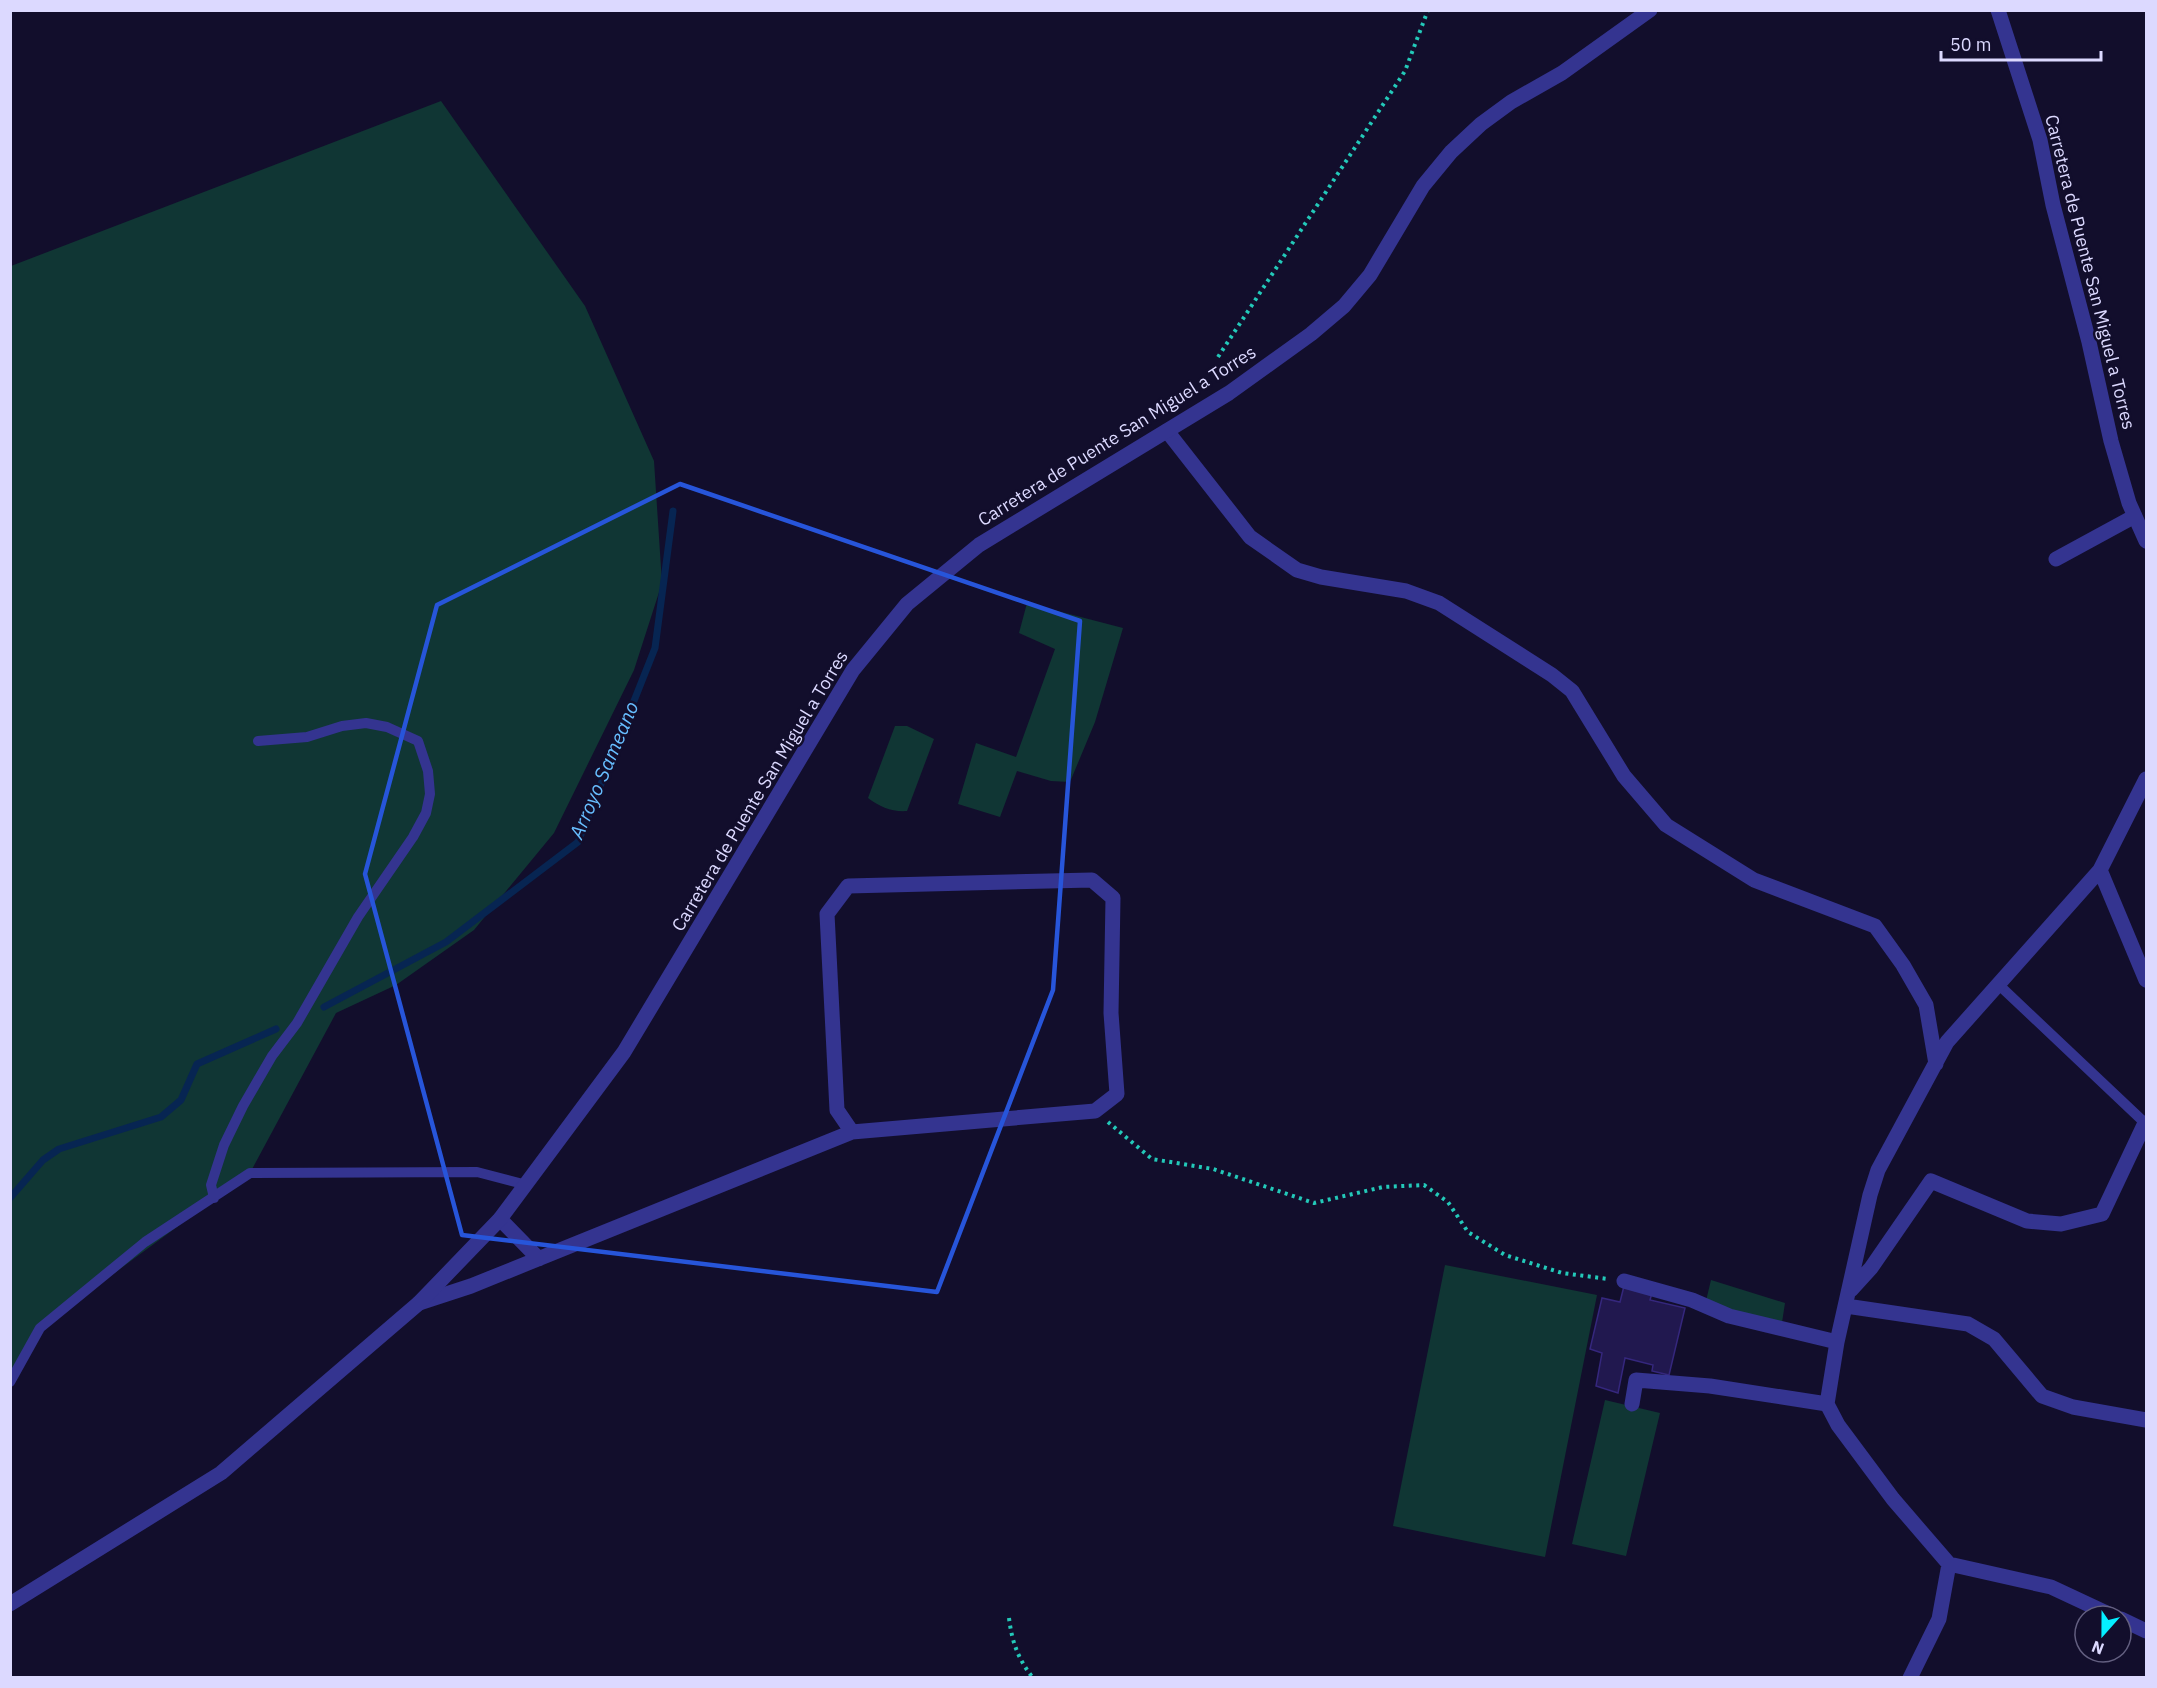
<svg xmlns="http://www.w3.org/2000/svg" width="2157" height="1688" font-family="'IBM Plex Sans',sans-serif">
<rect width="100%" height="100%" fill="#120e2c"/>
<path fill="#103634" d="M 441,101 L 585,306 L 654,461 L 662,583 L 634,670 L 554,833 L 474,930 L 396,985 L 336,1013 L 250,1173 L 40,1328 L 11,1382 L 11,266 Z
M 1027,603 L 1123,628 L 1095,722 L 1070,782 L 1051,781 L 1017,771 L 1000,817 L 958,804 L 976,743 L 1016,757 L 1055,649 L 1019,633 Z
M 895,726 L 907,726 L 934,739 L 907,811 C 892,812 880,807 868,798 Z
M 1445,1265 L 1597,1295 L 1545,1557 L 1393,1526 Z
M 1711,1280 L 1785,1303 L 1781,1329 L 1705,1305 Z
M 1605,1400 L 1660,1413 L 1626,1556 L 1572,1544 Z"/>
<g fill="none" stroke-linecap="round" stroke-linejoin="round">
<path stroke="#072552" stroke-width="7" d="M 324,1007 L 446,942 L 578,842 L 655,648 L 673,511
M 10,1198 L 43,1160 L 59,1149 L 161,1117 L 181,1100 L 197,1064 L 276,1029"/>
</g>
<path fill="#21184f" stroke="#35277d" stroke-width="1.5" d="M 1624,1286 L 1652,1293 L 1650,1300 L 1685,1308 L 1669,1375 L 1652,1371 L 1653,1365 L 1625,1358 L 1618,1393 L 1596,1386 L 1602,1353 L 1590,1349 L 1602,1298 L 1620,1302 Z"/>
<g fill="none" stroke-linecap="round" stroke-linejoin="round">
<path stroke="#23c9b9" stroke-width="4" stroke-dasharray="3 4.5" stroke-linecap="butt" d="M 1218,357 L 1405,71 L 1428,10
M 1108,1122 L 1152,1159 L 1213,1169 L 1314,1203 L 1383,1187 L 1424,1185 L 1448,1202 L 1468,1232 L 1505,1255 L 1562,1273 L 1608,1279
M 1009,1618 C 1012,1642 1018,1659 1033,1678"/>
<path stroke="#343490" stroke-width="10" d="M 1999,985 L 2145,1123
M 214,1198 L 211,1185 L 224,1145 L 243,1106 L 272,1056 L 297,1023 L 358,917 L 413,837 L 426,813 L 430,794 L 428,771 L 418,741 L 387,727 L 366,723 L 342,726 L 307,737 L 258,741
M 10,1382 L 40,1328 L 145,1242 L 250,1173 L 477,1172 L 523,1184"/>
<path stroke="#343490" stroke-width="15" d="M 1998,10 L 2040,140 L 2053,205 L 2089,342 L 2111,441 L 2129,503 L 2146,541
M 1167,431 L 1250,537 L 1297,570 L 1321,577 L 1406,591 L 1439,603 L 1552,675 L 1572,691 L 1624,776 L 1666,825 L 1754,880 L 1875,926 L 1903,965 L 1926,1005 L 1936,1064
M 2056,559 L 2135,516
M 2100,870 L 2146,980
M 500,1219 L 539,1259
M 1624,1281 L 1692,1300 L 1729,1316 L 1837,1342
M 1851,1290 L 1871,1268 L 1931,1181 L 2027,1221 L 2061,1224 L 2102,1214 L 2145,1123
M 419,1303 L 471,1286 L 852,1132 L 1095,1111 L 1117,1094 L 1111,1013 L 1113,898 L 1092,880 L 848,886 L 827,914 L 837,1110 L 852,1132
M 1846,1306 L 1968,1324 L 1994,1339 L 2042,1396 L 2073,1407 L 2146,1420
M 1632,1404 L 1636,1380 L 1710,1386 L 1827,1404
M 1949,1564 L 2051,1587 L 2113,1616
M 2121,1619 L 2146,1631
M 1910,1678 L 1939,1619 L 1949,1564 L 1893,1499 L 1838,1425 L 1827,1404 L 1837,1342 L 1870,1195 L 1878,1170 L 1947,1042 L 2100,870 L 2146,779"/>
<path stroke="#343490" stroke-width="15" d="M 10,1604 L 221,1473 L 419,1303 L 500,1219 L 624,1052 L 853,670 L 907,604 L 979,545 L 1229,393 L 1311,334 L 1344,306 L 1370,275 L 1423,186 L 1451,152 L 1481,124 L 1511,102 L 1562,73 L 1650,10"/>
</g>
<path fill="none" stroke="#2755da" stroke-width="4.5" stroke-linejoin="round" d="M 680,484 L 1080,621 L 1053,990 L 937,1292 L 462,1235 L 365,874 L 437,605 Z"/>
<g text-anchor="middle" stroke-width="5" stroke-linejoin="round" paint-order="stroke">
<g font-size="18" fill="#dcd9ff" stroke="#120e2c">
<text transform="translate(2090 272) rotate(76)" y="6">Carretera de Puente San Miguel a Torres</text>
<text transform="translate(1117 436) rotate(-32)" y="6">Carretera de Puente San Miguel a Torres</text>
<text transform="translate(760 791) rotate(-59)" y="6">Carretera de Puente San Miguel a Torres</text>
</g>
<g font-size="20" font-style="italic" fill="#67beff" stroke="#120e2c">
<text transform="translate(604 770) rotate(-67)" y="7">Arroyo Sameano</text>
</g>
</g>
<rect width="2157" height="1688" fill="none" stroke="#dcd9ff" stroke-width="24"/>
<g transform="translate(2103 1634) rotate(201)"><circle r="28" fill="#120e2c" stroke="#635f80" stroke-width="1.5"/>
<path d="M0-4.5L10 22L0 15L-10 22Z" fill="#05eeff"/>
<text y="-9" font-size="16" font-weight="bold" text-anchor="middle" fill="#dcd9ff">N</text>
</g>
<path d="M1941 51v9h160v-9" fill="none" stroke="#dcd9ff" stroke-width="3"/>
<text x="1950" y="51" font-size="18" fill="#dcd9ff" stroke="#120e2c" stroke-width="4.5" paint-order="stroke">50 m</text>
</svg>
